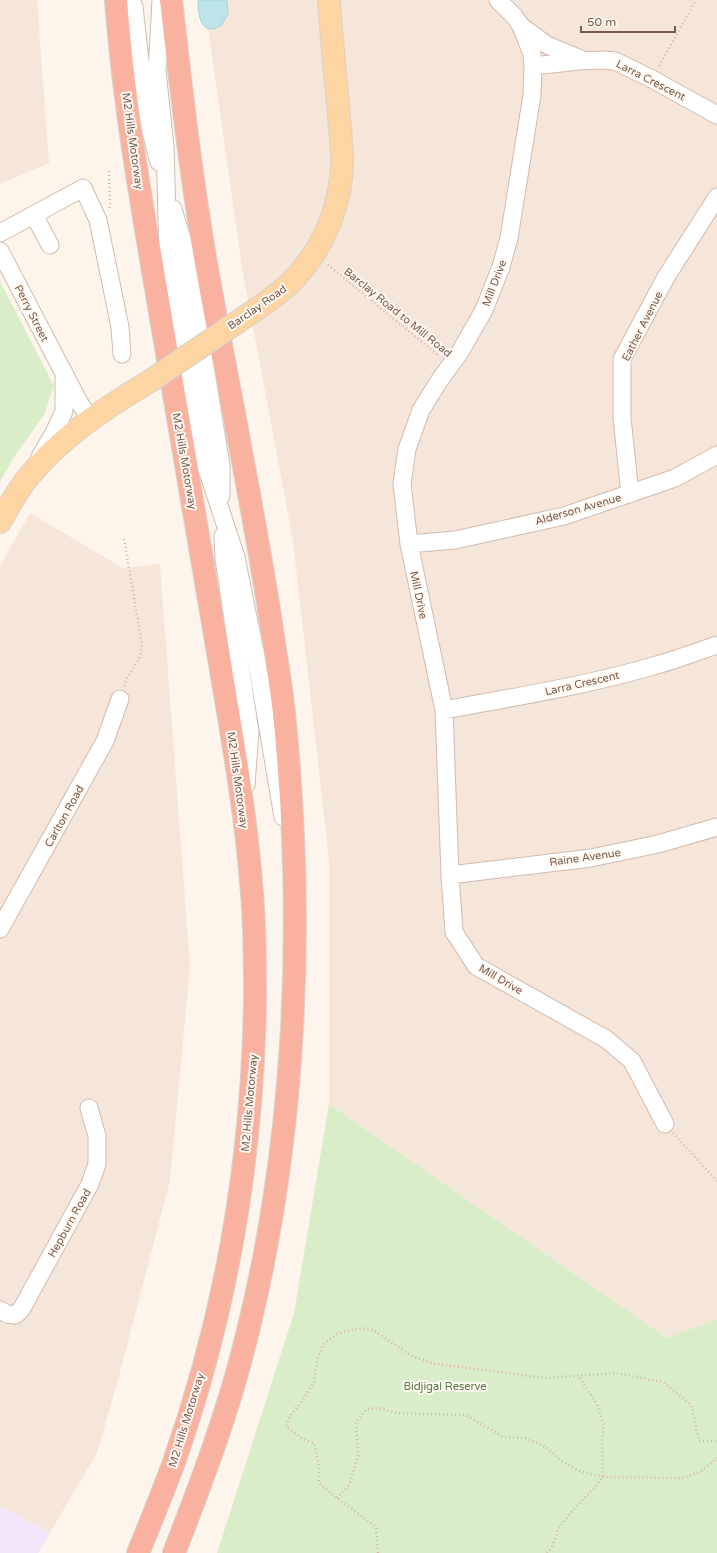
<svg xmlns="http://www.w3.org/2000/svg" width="717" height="1553" font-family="'Varela Round',sans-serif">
<rect width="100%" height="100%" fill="#fdf5eb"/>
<path fill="#f6e6d9" d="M 0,0 L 37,0 L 49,163 L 0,184 Z
M 204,0 L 717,0 L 717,1319 L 667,1338 L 329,1104 L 329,860 L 293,541 L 242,268 Z
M 30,513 L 123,568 L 160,564 L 190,967 L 170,1181 L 119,1376 L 97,1453 L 50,1533 L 0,1506 L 0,566 Z"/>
<path fill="#f2e7fa" d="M 0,1506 L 50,1533 L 38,1553 L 0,1553 Z"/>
<path fill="#d9edc8" d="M 0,281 L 54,386 L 44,415 L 14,457 L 0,482 Z
M 329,1104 L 667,1338 L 717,1319 L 717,1553 L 217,1553 L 294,1313 Z"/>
<path fill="#bde5e9" stroke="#a3d6db" d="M 198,0 L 227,0 L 228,13 L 222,25 C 201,38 198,16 198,0 Z"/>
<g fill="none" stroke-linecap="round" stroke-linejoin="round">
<defs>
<path id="minor" d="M 131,0 L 134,7 C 140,59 144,112 159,162
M 161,0 L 157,71 L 165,147 L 168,252 L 207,469 L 236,557 L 256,657 L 283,817
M 498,0 L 514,16 L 521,26 L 532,54 L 533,66 L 532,95 L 527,126 L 509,238 L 501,267 L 484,310 L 460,352 L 439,381 L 421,410 L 407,449 L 402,484 L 409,544 L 444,710 L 450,875 L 454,932 L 476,966 L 606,1039 L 632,1061 L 665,1124
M 521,26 L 547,45 L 581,59
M 533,66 L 579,61 L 603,60 L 615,61 L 652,79 L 717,115
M 173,209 L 183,243 L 198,324 L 221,465 L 221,496
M 34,215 L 50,245
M 0,233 L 83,188 L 98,220 L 120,327 L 122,354
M 0,251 L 79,402 L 90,419
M 40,457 L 55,431 L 64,411 L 64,378
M 630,494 L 622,418 L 622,359 L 666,277 L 717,197
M 223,536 L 224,559 L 250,732 L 246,785
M 409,544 L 455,540 L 564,516 L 675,478 L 717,455
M 444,710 C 514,697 585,686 653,666 C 675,660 696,652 717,645
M 450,875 L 591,858 L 658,844 L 717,827
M 0,929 L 105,741 L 120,699
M 0,1310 L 7,1314 L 15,1315 L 21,1310 L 90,1184 L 97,1164 L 97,1136 L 89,1108"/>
<path id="major" d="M 239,321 C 256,309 275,298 290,283 C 323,251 343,203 342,157 C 341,136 339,115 337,94 C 334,63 331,31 329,0
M 0,522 C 8,508 16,493 26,480 C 60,437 104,409 150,381"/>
<path id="highway" d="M 116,0 C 123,95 139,189 155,283 C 177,416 201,549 223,682 C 235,753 247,823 252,894 C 255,928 255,963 255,998 C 253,1156 226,1315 173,1465 C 162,1494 150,1524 138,1553
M 171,0 C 182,97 193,194 211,291 C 230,395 251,498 268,603 C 273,639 280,676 284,713 C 305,918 297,1134 247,1335 C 229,1410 202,1481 174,1553"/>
</defs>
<use href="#minor" stroke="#d1bbaf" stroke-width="19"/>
<use href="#major" stroke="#dad1cd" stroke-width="24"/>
<use href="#highway" stroke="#dad1cd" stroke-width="24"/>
<path stroke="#dab5a3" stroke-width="2.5" stroke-dasharray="1 3" stroke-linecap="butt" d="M 659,66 L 696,0
M 109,171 L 110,204 L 109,210
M 328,265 L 439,356
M 124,539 L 142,645 L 139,659 L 127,678 L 124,687
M 673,1133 L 717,1181
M 337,1498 L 349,1485 L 358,1456 L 356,1422 L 367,1409 L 379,1408 L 397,1413 L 466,1415 L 503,1437 L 525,1438 L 546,1447 L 561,1461 L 579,1471 L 603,1477 L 683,1478 L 700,1472 L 717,1458
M 378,1553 L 376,1527 L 337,1498 L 319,1483 L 319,1466 L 314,1443 L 301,1438 L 286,1426 L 290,1416 L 302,1401 L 314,1382 L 317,1360 L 323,1344 L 337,1334 L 359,1328 L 373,1330 L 410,1355 L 431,1363 L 544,1378 L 616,1373 L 663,1382 L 691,1405 L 699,1441 L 715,1441 L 717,1439
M 547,1553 L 552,1547 L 558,1530 L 572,1511 L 594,1488 L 603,1477 L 602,1442 L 604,1426 L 597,1404 L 578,1376"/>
<use href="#minor" stroke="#fff" stroke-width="17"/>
<use href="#major" stroke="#fdd5a2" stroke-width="22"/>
<use href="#highway" stroke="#f9b2a0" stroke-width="22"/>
<defs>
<path id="major-bridge" d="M 150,381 L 239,321"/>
</defs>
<use href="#major-bridge" stroke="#dad1cd" stroke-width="24" stroke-linecap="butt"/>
<use href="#major-bridge" stroke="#fdd5a2" stroke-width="22"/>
</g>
<g text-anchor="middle" stroke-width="4" stroke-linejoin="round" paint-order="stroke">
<g font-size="11" fill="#7b594c" stroke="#fff9f2">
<text transform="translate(651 80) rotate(27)" y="4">Larra Crescent</text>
<text transform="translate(133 141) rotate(82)" y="4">M2 Hills Motorway</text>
<text transform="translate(494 283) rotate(-69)" y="4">Mill Drive</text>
<text transform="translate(257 307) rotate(-35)" y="4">Barclay Road</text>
<text transform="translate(398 312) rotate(39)" y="4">Barclay Road to Mill Road</text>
<text transform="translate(32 313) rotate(63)" y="4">Perry Street</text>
<text transform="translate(642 326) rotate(-63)" y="4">Eather Avenue</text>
<text transform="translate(185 461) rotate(80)" y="4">M2 Hills Motorway</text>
<text transform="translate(578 509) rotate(-16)" y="4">Alderson Avenue</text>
<text transform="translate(419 595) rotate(78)" y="4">Mill Drive</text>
<text transform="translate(582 683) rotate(-13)" y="4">Larra Crescent</text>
<text transform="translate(238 780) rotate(82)" y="4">M2 Hills Motorway</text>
<text transform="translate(64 816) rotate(-61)" y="4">Carlton Road</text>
<text transform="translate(585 857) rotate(-8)" y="4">Raine Avenue</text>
<text transform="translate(501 979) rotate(30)" y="4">Mill Drive</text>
<text transform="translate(249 1103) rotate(-85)" y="4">M2 Hills Motorway</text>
<text transform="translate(69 1223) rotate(-61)" y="4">Hepburn Road</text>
<text transform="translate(186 1420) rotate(-73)" y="4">M2 Hills Motorway</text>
</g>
<g font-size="11" fill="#557a40" stroke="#fff9f2">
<text x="445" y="1390">Bidjigal Reserve</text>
</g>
</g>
<path d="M581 26v6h94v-6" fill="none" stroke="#7b594c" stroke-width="2"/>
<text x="587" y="26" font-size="12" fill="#7b594c" stroke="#fff9f2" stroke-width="3" paint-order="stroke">50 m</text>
</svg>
